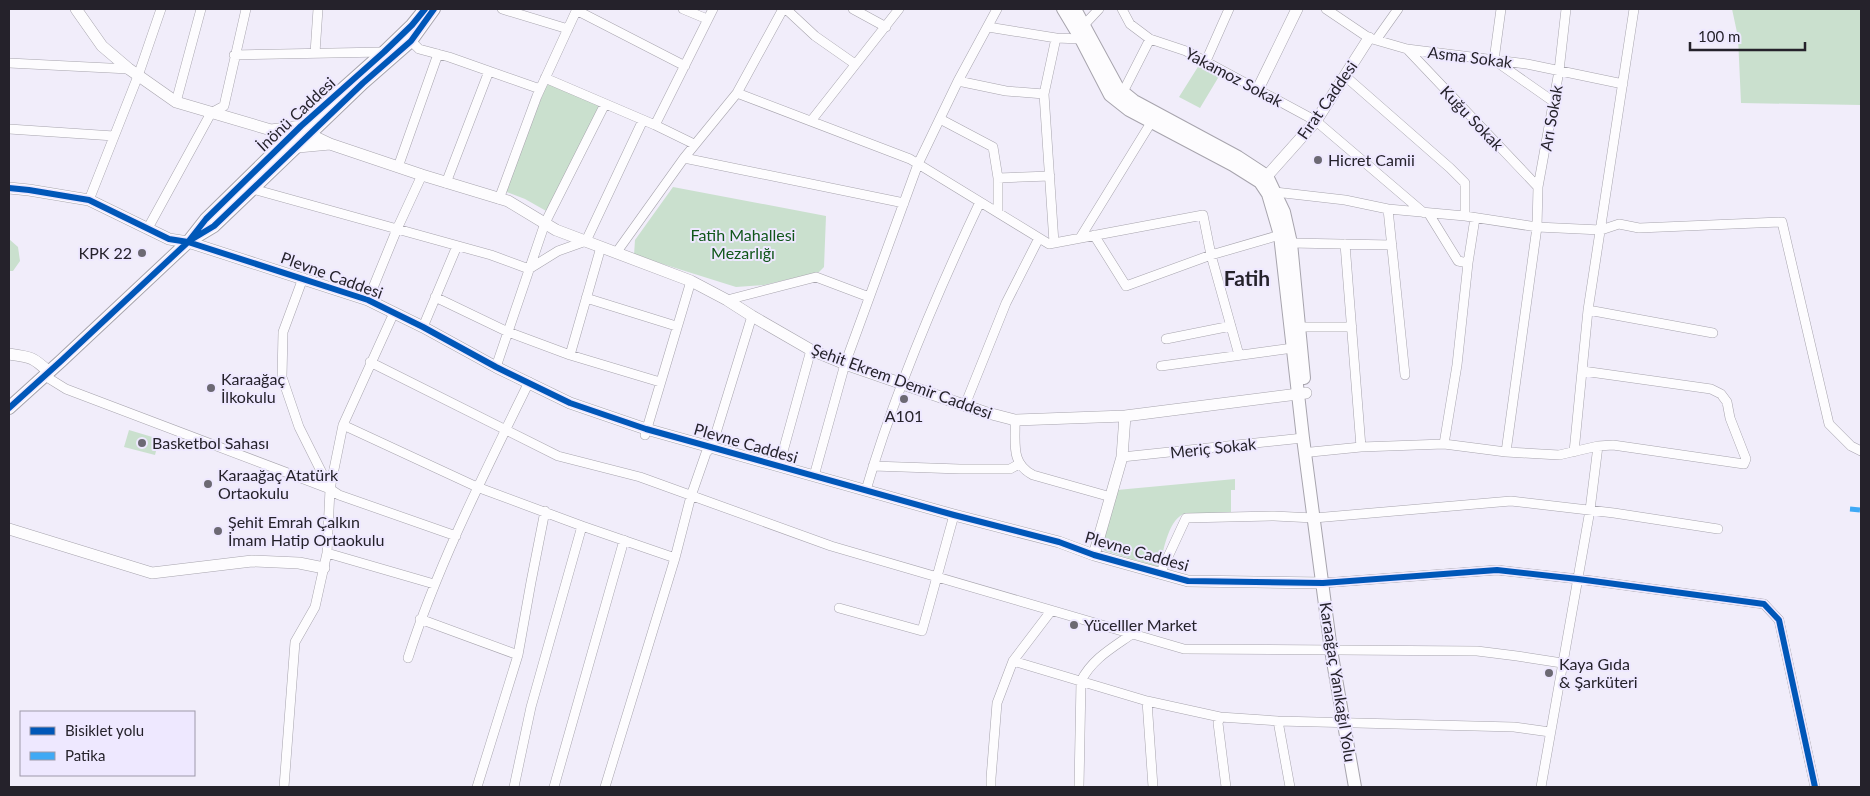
<svg xmlns="http://www.w3.org/2000/svg" width="1870" height="796" font-family="Lato,sans-serif">
<rect width="100%" height="100%" fill="#f1edfa"/>
<path fill="#cae0ce" d="M 1732,9 L 1861,9 L 1861,105 L 1741,103 L 1738,37 Z
M 1201,62 L 1221,73 L 1200,108 L 1179,97 Z
M 549,83 L 597,104 L 599,108 L 548,212 L 525,199 L 504,191 L 545,89 Z
M 673,187 L 826,216 L 824,267 L 819,272 L 764,285 L 736,287 L 634,255 L 635,240 Z
M 9,239 L 18,247 L 20,261 L 13,271 L 9,271 Z
M 129,430 L 159,439 L 155,455 L 124,447 Z
M 1235,479 L 1235,490 L 1231,490 L 1231,514 L 1183,514 C 1167,523 1164,551 1159,567 L 1105,551 L 1101,547 L 1117,490 Z"/>
<g fill="none" stroke-linecap="round" stroke-linejoin="round">
<defs>
<path id="minor" d="M 502,9 L 568,29
M 683,9 L 707,19
M 786,9 L 815,36 L 855,64
M 853,9 L 886,27
M 1122,9 L 1130,24 L 1150,39 L 1186,51 L 1316,121 L 1424,213
M 1326,9 L 1369,38 L 1407,49 L 1527,64 L 1623,84
M 1501,9 L 1494,60 L 1554,102
M 576,10 L 685,66
M 1084,25 L 1099,9
M 988,27 L 1056,38 L 1081,39
M 1376,40 L 1398,9
M 411,41 L 419,49 L 449,57 L 540,89
M 1407,49 L 1538,187
M 315,53 L 318,9
M 234,55 L 384,52
M 1206,61 L 1229,9
M 9,63 L 129,69
M 1345,76 L 1450,168 L 1465,183 L 1465,216
M 545,78 L 655,125 L 694,144
M 958,81 L 1006,91 L 1044,94
M 1123,92 L 1150,39
M 737,93 L 910,159 L 1049,244 L 1203,215 L 1211,255 L 1239,355
M 176,102 L 201,9
M 940,119 L 993,147 L 998,178 L 998,212
M 811,121 L 899,9
M 655,125 L 713,9
M 9,129 L 114,136
M 684,158 L 904,203
M 398,167 L 438,54
M 998,178 L 1050,176
M 446,183 L 489,71
M 253,189 L 491,255 L 529,269 L 558,251 L 586,241 L 643,120
M 1270,193 L 1275,192 L 1345,200 L 1388,209 L 1465,216 L 1537,227 L 1601,230 L 1619,224 L 1639,228 L 1782,222 L 1829,424 L 1851,446 L 1861,451
M 499,199 L 537,96 L 577,9
M 89,200 L 138,76 L 161,9
M 1388,209 L 1405,375
M 1429,214 L 1458,261 L 1468,263
M 148,228 L 211,113 L 224,106 L 246,9
M 1094,235 L 1126,286 L 1211,255 L 1280,235
M 1080,238 L 1152,121
M 1054,243 L 1044,94 L 1056,38
M 1291,243 L 1392,245
M 1345,244 L 1361,447
M 616,253 L 684,158 L 737,93 L 783,9
M 303,278 L 283,332 L 282,377 L 299,427 L 330,489 L 339,495 L 456,536
M 435,297 L 508,332 L 570,355 L 660,382
M 586,298 L 676,326
M 368,300 L 397,229 L 422,175
M 727,300 L 816,277 L 869,297
M 1588,310 L 1713,333
M 423,327 L 457,246
M 1300,327 L 1352,327
M 1166,339 L 1231,326
M 570,355 L 601,247
M 370,362 L 558,456 L 640,477 L 831,546 L 1184,649 L 1477,651 L 1517,656 L 1562,663
M 1161,366 L 1293,348
M 496,367 L 545,223 L 605,104
M 45,376 L 66,389 L 330,489
M 965,405 L 1006,303 L 1039,238
M 1015,420 C 1016,443 1010,463 1033,475 L 1111,497
M 343,425 L 477,487 L 582,526 L 675,558
M 645,435 L 691,281
M 1444,444 L 1457,365 L 1468,263 L 1475,218
M 1311,452 L 1361,447 L 1444,444 L 1506,452 L 1559,455 L 1598,446 L 1613,445 L 1744,464 L 1746,459 L 1730,418 L 1727,402 L 1721,394 L 1711,389 L 1583,371
M 1506,452 L 1537,227 L 1538,187 L 1559,71 L 1566,9
M 1574,452 L 1588,310 L 1634,9
M 1122,457 L 1303,438
M 779,466 L 811,350
M 873,466 L 960,469 L 1010,469 L 1019,464
M 814,476 L 845,364 L 918,164 L 958,81 L 997,9
M 866,490 C 895,391 936,295 980,202
M 327,553 L 434,584
M 1160,574 L 1186,518 L 1274,516 L 1314,518 L 1511,501 L 1614,513 L 1718,529
M 1323,583 L 1497,570 L 1578,579 L 1764,604 L 1779,620 L 1815,787
M 839,608 L 922,631 L 954,515
M 420,619 L 518,655
M 408,658 C 439,562 485,472 529,382
M 1013,661 L 1147,701 L 1153,787
M 1147,701 L 1220,717 L 1278,721 L 1514,727 L 1550,732
M 1220,717 L 1218,723 L 1226,787
M 1278,721 L 1290,787
M 284,787 L 295,642 L 315,607 L 327,553 L 330,489 L 343,425 L 392,317 L 392,312
M 477,787 L 518,655 L 531,582 L 545,511
M 514,787 L 531,707 L 582,526
M 554,787 L 624,540
M 605,787 L 675,558 L 691,496 L 706,453 L 712,446 L 752,316
M 991,787 L 991,778 L 997,703 L 1013,661 L 1051,611
M 1079,787 L 1081,681 C 1092,659 1112,648 1132,634
M 1541,787 L 1590,510 L 1598,446"/>
<path id="tertiary" d="M 76,9 L 102,46 L 129,69 L 176,102 L 271,130
M 1258,89 L 1297,9
M 301,126 L 311,135 L 330,144 L 298,147 L 271,130 Z
M 330,144 L 422,175 L 508,201 L 556,230 L 691,281 L 727,300 L 752,316 L 811,350 L 845,364 L 984,412 L 1015,420 L 1125,416 L 1306,393
M 1260,182 L 1267,176 L 1316,121 L 1369,38
M 9,188 L 29,190 L 89,200 L 169,239 L 188,242 L 368,300 L 423,327 L 496,367 L 570,403 L 646,429 L 954,515 L 1059,542 L 1094,555 L 1188,581 L 1323,583
M 9,354 C 31,357 33,357 49,372
M 9,529 L 152,573 L 252,561 L 299,563 L 324,568
M 1094,555 L 1122,457 L 1125,416"/>
<path id="secondary" d="M 1063,9 L 1081,39 L 1110,95 L 1129,110 L 1233,165 L 1260,182 L 1268,194 L 1280,235 L 1303,438 L 1331,650 L 1355,787
M 1075,9 L 1118,88 L 1134,101 L 1238,157 L 1267,176 L 1284,212 L 1291,243 L 1304,378
M 194,238 L 214,226 L 363,83 L 411,41 L 434,9
M 9,408 L 61,361 L 188,242 L 206,219 L 301,126 L 384,52 L 412,25 L 425,9"/>
</defs>
<use href="#minor" stroke="#a7a4ad" stroke-width="10"/>
<use href="#tertiary" stroke="#a7a4ad" stroke-width="12"/>
<use href="#secondary" stroke="#a7a4ad" stroke-width="14"/>
<use href="#minor" stroke="#fdfcfe" stroke-width="9"/>
<use href="#tertiary" stroke="#fdfcfe" stroke-width="11"/>
<use href="#secondary" stroke="#fdfcfe" stroke-width="12"/>
<path stroke="#3fa9f5" stroke-width="5" stroke-dasharray="10 5" stroke-linecap="butt" d="M 1850,509 L 1861,510"/>
<defs>
<path id="cycleway" d="M 9,188 L 29,190 L 89,200 L 169,239 L 188,242 L 368,300 L 423,327 L 496,367 L 570,403 L 646,429 L 954,515 L 1059,542 L 1094,555 L 1188,581 L 1323,583 L 1497,570 L 1578,579 L 1764,604 L 1779,620 L 1815,787
M 194,238 L 214,226 L 363,83 L 411,41 L 434,9
M 9,408 L 61,361 L 188,242 L 206,219 L 301,126 L 384,52 L 412,25 L 425,9"/>
</defs>
<use href="#cycleway" stroke="#eee8ff" stroke-width="9"/>
<use href="#cycleway" stroke="#0057b8" stroke-width="6"/>
</g>
<g fill="#6c6973" stroke="#eee8ff" stroke-width="2">
<circle cx="1318" cy="160" r="5"/>
<circle cx="142" cy="253" r="5"/>
<circle cx="211" cy="388" r="5"/>
<circle cx="904" cy="399" r="5"/>
<circle cx="142" cy="443" r="5"/>
<circle cx="208" cy="484" r="5"/>
<circle cx="218" cy="531" r="5"/>
<circle cx="1074" cy="625" r="5"/>
<circle cx="1549" cy="673" r="5"/>
</g>
<g text-anchor="middle" stroke-width="4" stroke-linejoin="round" paint-order="stroke">
<g font-size="16" fill="#25222b" stroke="#eee8ff">
<text transform="translate(1470 57) rotate(7)" y="6">Asma Sokak</text>
<text transform="translate(1234 77) rotate(28)" y="6">Yakamoz Sokak</text>
<text transform="translate(1327 100) rotate(-55)" y="6">Fırat Caddesi</text>
<text transform="translate(296 114) rotate(-43)" y="6">İnönü Caddesi</text>
<text transform="translate(1472 118) rotate(46)" y="6">Kuğu Sokak</text>
<text transform="translate(1551 118) rotate(-80)" y="6">Arı Sokak</text>
<text transform="translate(332 275) rotate(20)" y="6">Plevne Caddesi</text>
<text transform="translate(902 381) rotate(20)" y="6">Şehit Ekrem Demir Caddesi</text>
<text transform="translate(746 443) rotate(16)" y="6">Plevne Caddesi</text>
<text transform="translate(1213 448) rotate(-6)" y="6">Meriç Sokak</text>
<text transform="translate(1137 551) rotate(16)" y="6">Plevne Caddesi</text>
<text transform="translate(1338 682) rotate(81)" y="6">Karaağaç Yanıkağıl Yolu</text>
</g>
<g font-size="16" fill="#25222b" stroke="#eee8ff" text-anchor="start">
<text x="1328" y="166">Hicret Camii</text>
<text x="132" y="259" text-anchor="end">KPK 22</text>
<text x="221" y="385">Karaağaç<tspan x="221" dy="18">İlkokulu</tspan></text>
<text x="904" y="422" text-anchor="middle">A101</text>
<text x="152" y="449">Basketbol Sahası</text>
<text x="218" y="481">Karaağaç Atatürk<tspan x="218" dy="18">Ortaokulu</tspan></text>
<text x="228" y="528">Şehit Emrah Çalkın<tspan x="228" dy="18">İmam Hatip Ortaokulu</tspan></text>
<text x="1084" y="631">Yücelller Market</text>
<text x="1559" y="670">Kaya Gıda<tspan x="1559" dy="18">&amp; Şarküteri</tspan></text>
</g>
<g font-size="16" fill="#10561a" stroke="#eee8ff">
<text x="743" y="241">Fatih Mahallesi<tspan x="743" dy="18">Mezarlığı</tspan></text>
</g>
<g font-size="21" font-weight="bold" fill="#25222b" stroke="#eee8ff">
<text x="1247" y="286">Fatih</text>
</g>
</g>
<rect width="1870" height="796" fill="none" stroke="#25222b" stroke-width="20"/>
<rect x="20" y="711" width="175" height="65" fill="#eee8ff" stroke="#9e99aa"/>
<rect x="30" y="727" width="25" height="8" fill="#0057b8" stroke="#9e99aa"/>
<text x="65" y="736" font-size="15" fill="#25222b">Bisiklet yolu</text>
<rect x="30" y="752" width="25" height="8" fill="#3fa9f5" stroke="#9e99aa"/>
<text x="65" y="761" font-size="15" fill="#25222b">Patika</text>
<path d="M1690 42v8h115v-8" fill="none" stroke="#25222b" stroke-width="2.5"/>
<text x="1698" y="42" font-size="15" fill="#25222b" stroke="#eee8ff" stroke-width="4" paint-order="stroke">100 m</text>
</svg>
